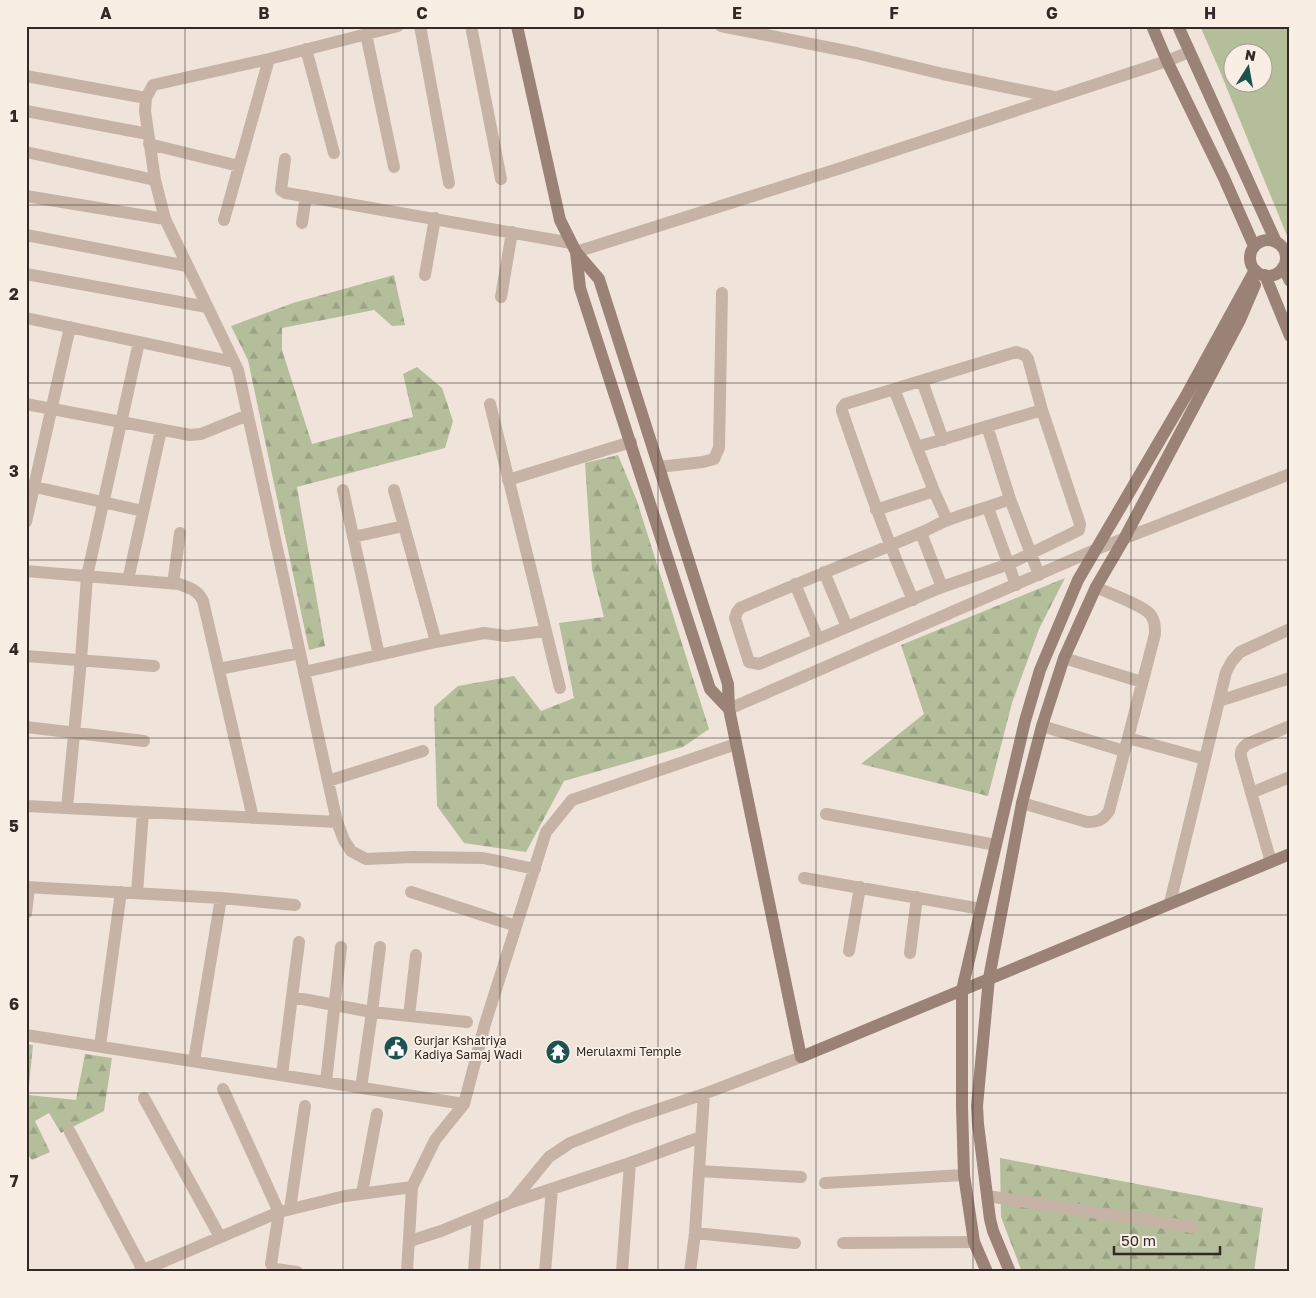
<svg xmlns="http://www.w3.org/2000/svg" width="1316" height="1298" font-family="'Golos Text',sans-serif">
<defs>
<pattern id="forest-firs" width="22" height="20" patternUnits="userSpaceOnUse" patternTransform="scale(1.25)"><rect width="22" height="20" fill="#b4be9a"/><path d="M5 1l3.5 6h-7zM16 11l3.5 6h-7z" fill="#9ba385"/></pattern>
</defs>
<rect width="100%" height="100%" fill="#f0e3d9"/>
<path fill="url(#forest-firs)" d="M 394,275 L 405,325 L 392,326 L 374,310 L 282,328 L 282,350 L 312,444 L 413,417 L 403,374 L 417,367 L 442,388 L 453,421 L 445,448 L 297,487 L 325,646 L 309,650 L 248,360 L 231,326 L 293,303 Z
M 618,455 L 637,501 L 709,729 L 683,747 L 564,781 L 526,852 L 464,843 L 437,806 L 434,707 L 458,686 L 514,676 L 541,711 L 574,698 L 559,623 L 604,617 L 592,569 L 585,463 Z
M 1065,578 L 1039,629 L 1012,703 L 988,796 L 861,764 L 924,714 L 901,645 Z
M 26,1044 L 33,1045 L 28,1095 L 76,1100 L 85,1054 L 112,1058 L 104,1111 L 61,1133 L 49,1113 L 35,1121 L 50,1152 L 32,1160 L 26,1152 Z
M 1000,1158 L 1263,1208 L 1254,1272 L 1022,1272 L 1001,1217 Z"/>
<path fill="#b4be9a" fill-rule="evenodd" d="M 1200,26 L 1290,26 L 1290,243 L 1219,69 ZM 1234,52 L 1264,52 L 1264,82 L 1234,82 Z"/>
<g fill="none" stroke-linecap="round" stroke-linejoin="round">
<path stroke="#c7b3a5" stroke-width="12" d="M 398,26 L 269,59 L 153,85 L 146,98 L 145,111 L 155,180 L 165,219 L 238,370 L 337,822 L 344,840 L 351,851 L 366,859 L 413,857 L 483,858 L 535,869
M 420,26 L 449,183
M 471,26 L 501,179
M 721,26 L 856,53 L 943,74 L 1054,97
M 366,34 L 394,167
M 306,49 L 334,153
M 26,76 L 146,98
M 26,111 L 148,134
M 149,144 L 239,166
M 26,152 L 155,180
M 285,159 L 281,190 L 286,193 L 571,243
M 26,196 L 165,219
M 224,220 L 269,59
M 302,223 L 306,196
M 26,235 L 187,266
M 576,252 L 844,167 L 1167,61 L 1189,52
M 26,274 L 207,307
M 425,275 L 435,218
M 501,297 L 512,232
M 26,318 L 234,362
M 922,381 L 943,440
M 894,389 L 934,491 L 947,520
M 26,404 L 190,435 L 201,434 L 248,415
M 490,404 L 560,688
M 987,426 L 1010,499 L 1039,575
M 917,447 L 1042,410
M 659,467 L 703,462 L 714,459 L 719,448 L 722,293
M 508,480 L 631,442
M 26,485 L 143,511
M 343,490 L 379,655
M 394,490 L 436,642
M 988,508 L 1016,585
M 876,510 L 934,491
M 26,522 L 70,327
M 921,533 L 942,587
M 353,537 L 404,526
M 26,571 L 179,584 C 190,588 198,590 203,601 L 253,818
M 824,572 L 847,627
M 128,580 L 161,430
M 173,584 L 180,533
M 795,584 L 818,639
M 913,600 C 886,538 864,475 842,411 L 842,408 L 845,404 L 1016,352 L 1025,355 L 1028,359 L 1042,410 L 1080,524 L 1079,530 L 1009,564 L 942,587 L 759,664 L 749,662 L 735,618 L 737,612 L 740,608 C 800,582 861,558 920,533 C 930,529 939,523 948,520 C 969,512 990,507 1010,499
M 26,656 L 154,666
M 1064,658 L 1142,682
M 219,669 L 300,653
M 304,672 L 436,642 L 484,633 L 506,636 L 546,631
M 1219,701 L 1290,678
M 729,709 L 1097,549 L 1290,474
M 1042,726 L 1124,751
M 26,727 L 144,741
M 1128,738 L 1205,759
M 328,781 L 423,751
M 1251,793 L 1290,777
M 1022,803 L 1087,822 C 1098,822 1103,820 1109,811 L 1155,634 C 1155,627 1155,620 1150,614 C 1142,605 1108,593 1096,587
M 26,806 L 337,822
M 67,808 L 81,660 L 87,576 L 139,342
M 826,814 L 996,845
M 1271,862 L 1241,757 C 1240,751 1242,748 1247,744 L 1290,726
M 804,878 L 981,909
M 26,887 L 221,898 L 295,905
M 411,892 L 516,926
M 137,893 L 143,812
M 1170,903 L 1226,672 L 1232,661 L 1240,652 L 1290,629
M 26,913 L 29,887
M 849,951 L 860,887
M 910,953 L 917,897
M 292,997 L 372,1012 L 380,947
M 409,1016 L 416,955
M 26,1035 L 464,1104
M 100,1046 L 121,892
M 194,1061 L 221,898
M 282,1075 L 299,942
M 326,1082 L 341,947
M 361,1088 L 372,1012 L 467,1022
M 223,1089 L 279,1212 L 271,1264 L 275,1269 L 297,1272
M 144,1098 L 220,1237
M 70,1132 L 144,1272
M 699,1171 L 801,1177
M 825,1183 L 964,1175
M 362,1193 L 377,1114
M 987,1196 L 1192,1227
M 512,1202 L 630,1163 L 701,1137
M 290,1209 L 305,1106
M 695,1233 L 795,1243
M 410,1241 L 441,1231 L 512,1202 L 549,1157 L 570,1143 L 633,1118 L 704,1094 L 801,1057
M 843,1243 L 974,1242
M 139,1272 L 279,1212 L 345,1196 L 412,1187
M 407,1272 L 412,1187 L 435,1140 L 464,1104 L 485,1024 L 546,832 L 572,800 L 736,744
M 474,1272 L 478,1216
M 545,1272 L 552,1189
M 622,1272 L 630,1163
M 690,1272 L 695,1233 L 704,1094"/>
<path stroke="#9a8277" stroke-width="12" d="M 517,26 L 560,220 L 576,252 L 599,279 L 728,684 L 729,709 L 801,1057 L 1290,854
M 1152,26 L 1167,61 L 1224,178 L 1254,246
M 1178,26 L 1276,242
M1250 258a18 18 0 1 1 36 0a18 18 0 1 1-36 0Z
M 576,252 L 580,288 L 710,689 L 729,709
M 1283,267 L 1290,281
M 1265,275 L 1290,336
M 987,1272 L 974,1242 L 964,1175 L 962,1107 L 962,990 L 1025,721 L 1040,670 L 1078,580 L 1187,394 L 1255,270
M 1010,1272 L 993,1231 L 990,1219 L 978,1124 L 977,1106 L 989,978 L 1022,803 L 1042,726 L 1064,658 L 1096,587 L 1124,539 L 1240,320 L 1255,285"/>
</g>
<path fill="none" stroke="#332926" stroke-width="1" stroke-opacity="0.55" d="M 185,26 L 185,1272M 343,26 L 343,1272M 500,26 L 500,1272M 658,26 L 658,1272M 816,26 L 816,1272M 973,26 L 973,1272M 1131,26 L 1131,1272M 26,205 L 1290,205M 26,383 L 1290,383M 26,560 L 1290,560M 26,738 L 1290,738M 26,915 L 1290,915M 26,1093 L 1290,1093"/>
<defs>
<symbol id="civic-disc" viewBox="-11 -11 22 22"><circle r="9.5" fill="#1e5252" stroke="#f8eee4"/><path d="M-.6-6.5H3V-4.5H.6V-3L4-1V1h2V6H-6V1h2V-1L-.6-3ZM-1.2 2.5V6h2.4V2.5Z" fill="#fff"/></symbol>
<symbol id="temple-disc" viewBox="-11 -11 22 22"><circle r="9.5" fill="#1e5252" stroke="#f8eee4"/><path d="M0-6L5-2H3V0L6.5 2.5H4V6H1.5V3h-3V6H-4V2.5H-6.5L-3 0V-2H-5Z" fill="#fff"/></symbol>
</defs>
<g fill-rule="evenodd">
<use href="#civic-disc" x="382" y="1034" width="28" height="28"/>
<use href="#temple-disc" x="544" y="1038" width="28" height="28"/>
</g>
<g text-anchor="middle" stroke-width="4" stroke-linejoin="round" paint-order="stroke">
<g font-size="12" fill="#332926" stroke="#f8eee4" text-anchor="start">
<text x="414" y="1045">Gurjar Kshatriya<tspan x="414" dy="14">Kadiya Samaj Wadi</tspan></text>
<text x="576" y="1056">Merulaxmi Temple</text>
</g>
</g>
<rect width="1316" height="1298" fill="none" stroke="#f8eee4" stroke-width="55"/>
<g transform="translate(1248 68) rotate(11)"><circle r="24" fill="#f8eee4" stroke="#a99f98"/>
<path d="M0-4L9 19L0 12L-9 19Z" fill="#1e5252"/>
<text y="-8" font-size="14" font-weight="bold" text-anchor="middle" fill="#332926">N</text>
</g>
<path d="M1114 1246v8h106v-8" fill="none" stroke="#332926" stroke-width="2.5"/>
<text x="1121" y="1246" font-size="15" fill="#332926" stroke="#f8eee4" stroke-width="4" paint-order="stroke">50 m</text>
<rect x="28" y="28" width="1260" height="1242" fill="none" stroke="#332926" stroke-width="2"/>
<g font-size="16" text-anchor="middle" font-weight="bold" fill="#332926">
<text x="106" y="19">A</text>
<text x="264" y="19">B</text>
<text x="422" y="19">C</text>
<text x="579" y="19">D</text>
<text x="737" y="19">E</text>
<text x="894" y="19">F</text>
<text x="1052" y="19">G</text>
<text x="1210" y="19">H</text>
<text x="14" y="122">1</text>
<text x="14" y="300">2</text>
<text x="14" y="477">3</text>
<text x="14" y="655">4</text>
<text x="14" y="832">5</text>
<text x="14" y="1010">6</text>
<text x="14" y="1187">7</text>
</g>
</svg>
